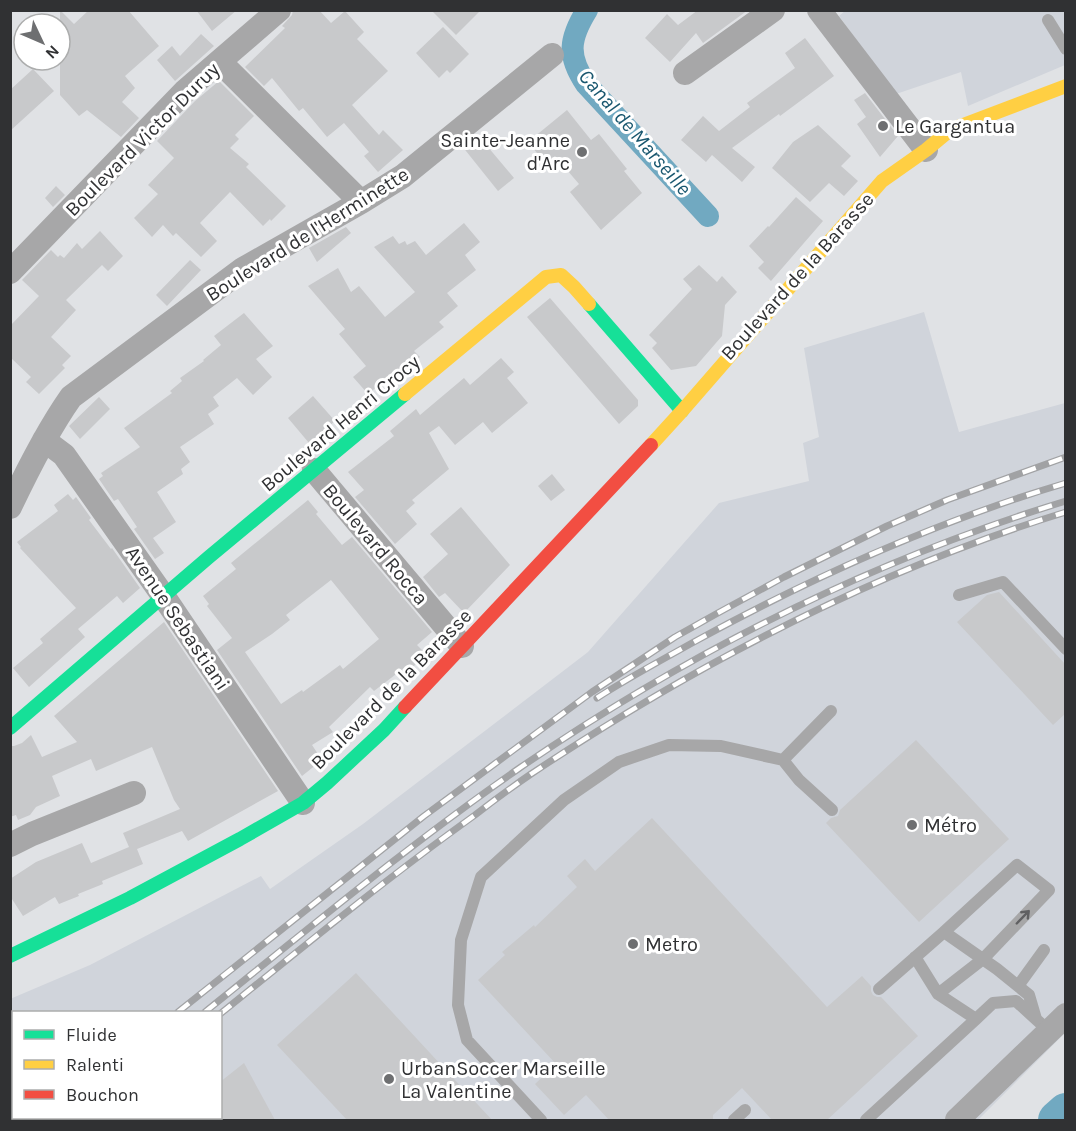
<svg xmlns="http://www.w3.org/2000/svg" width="1076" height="1131" font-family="Karla,sans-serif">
<rect width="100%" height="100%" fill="#e0e2e5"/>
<path fill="#d0d4db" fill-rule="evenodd" d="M 846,10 L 1065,11 L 1065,65 L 968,106 L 961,72 L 896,94 L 839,16 Z
M 924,312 L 959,432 L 1065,403 L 1065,1033 L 978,1120 L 11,1120 L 10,999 L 90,965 L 261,876 L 270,889 L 363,824 L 588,652 L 719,503 L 809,481 L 803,443 L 819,437 L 804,348 ZM 14,1012 L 220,1012 L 220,1118 L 14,1118 Z"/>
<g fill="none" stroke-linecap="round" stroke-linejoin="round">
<path stroke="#71a9c1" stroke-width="22" d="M 587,10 C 569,39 567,56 586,84 L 708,216"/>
<path stroke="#71a9c1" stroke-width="38" d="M 1057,1120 L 1066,1112"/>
</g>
<path fill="#c8c9cb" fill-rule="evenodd" d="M 60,10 L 74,24 L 89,10 L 128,10 L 159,46 L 125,76 L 135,88 L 122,102 L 139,118 L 121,137 L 87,110 L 79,116 L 60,95 Z
M 196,10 L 237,10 L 212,31 Z
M 293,10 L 319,10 L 331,23 L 345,11 L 364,32 L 357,39 L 388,71 L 352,105 L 379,135 L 383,130 L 403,150 L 378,172 L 364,156 L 369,152 L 344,123 L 327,137 L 303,108 L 299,111 L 272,78 L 264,86 L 245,67 L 285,28 L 282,26 L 292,15 Z
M 431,10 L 481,10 L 456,35 Z
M 698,10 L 748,10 L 703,43 L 696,33 L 670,62 L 645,38 L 667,14 L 678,25 Z
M 443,27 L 469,54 L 450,73 L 447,70 L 439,78 L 416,53 Z
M 201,34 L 214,46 L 175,81 L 157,60 L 172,46 L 180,56 Z
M 805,38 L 834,76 L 780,116 L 779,114 L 732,148 L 755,167 L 742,182 L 712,155 L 706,162 L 681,140 L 703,116 L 719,131 L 750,107 L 747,103 L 795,68 L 785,53 Z
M 33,69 L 54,91 L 10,131 L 10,90 Z
M 219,81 L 254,116 L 235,135 L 239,139 L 230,148 L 249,164 L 246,167 L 286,206 L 271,221 L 270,219 L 263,226 L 230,192 L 200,223 L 217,241 L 201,257 L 176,233 L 173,236 L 163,225 L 152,237 L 134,218 L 158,194 L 148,185 L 174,158 L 157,141 L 195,101 Z
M 865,93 L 898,136 L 880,157 L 857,124 L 866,117 L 854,100 Z
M 567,110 L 591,140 L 599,134 L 627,169 L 624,171 L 642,193 L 601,230 L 570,192 L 579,184 L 555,156 L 546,164 L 528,142 Z
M 818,125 L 851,156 L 841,166 L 858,181 L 844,196 L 829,183 L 810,202 L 772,168 L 793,142 Z
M 477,134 L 514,178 L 498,191 L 462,146 Z
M 56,186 L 65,195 L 53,207 L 45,198 Z
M 796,197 L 823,221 L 771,281 L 758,268 L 764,262 L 749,246 L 768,226 L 769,227 Z
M 464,223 L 480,242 L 465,255 L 476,270 L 447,293 L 458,306 L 439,322 L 444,327 L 414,351 L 420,357 L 401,373 L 398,370 L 368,394 L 353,377 L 366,366 L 339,334 L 345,329 L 308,286 L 338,268 L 351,292 L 359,286 L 385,317 L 415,292 L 374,247 L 393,236 L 399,244 L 405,241 L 407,245 L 415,241 L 426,255 Z
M 346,227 L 351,233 L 317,262 L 309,248 Z
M 100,231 L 123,256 L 108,271 L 102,265 L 66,300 L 76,310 L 51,337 L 71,356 L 62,365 L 65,368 L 39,394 L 26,382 L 31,377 L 10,357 L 10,326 L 39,296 L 22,280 L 51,250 L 58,257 L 60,255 L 64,258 L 77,243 L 82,249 Z
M 190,260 L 201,270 L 167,306 L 156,295 Z
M 699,265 L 717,282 L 722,276 L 737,292 L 725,305 L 722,336 L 696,366 L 671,370 L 652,348 L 657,343 L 649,335 L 692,289 L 683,279 Z
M 550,298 L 638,400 L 638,406 L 619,424 L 527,317 Z
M 244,313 L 273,346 L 256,359 L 272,377 L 253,395 L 237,378 L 213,397 L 219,406 L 208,414 L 214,424 L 180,447 L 190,462 L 181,469 L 183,474 L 157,492 L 176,522 L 153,538 L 164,553 L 155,559 L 134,529 L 137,527 L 118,499 L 114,501 L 99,479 L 103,476 L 101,473 L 140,447 L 124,428 L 172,393 L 170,391 L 182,381 L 180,378 L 204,361 L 203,360 L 221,345 L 214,336 Z
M 501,358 L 514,372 L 507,378 L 528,403 L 492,433 L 483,422 L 455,445 L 439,426 L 429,433 L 449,469 L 412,500 L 415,503 L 406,511 L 417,524 L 395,544 L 355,497 L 364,490 L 348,472 L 394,436 L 390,431 L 416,409 L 420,415 L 464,378 L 470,385 Z
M 313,396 L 335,421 L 309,443 L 288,418 Z
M 99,397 L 110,409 L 80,439 L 69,426 Z
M 552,474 L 565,490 L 551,501 L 538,486 Z
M 68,494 L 73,500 L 76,497 L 91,518 L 89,520 L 111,549 L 112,548 L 140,588 L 123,603 L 117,596 L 78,629 L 85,637 L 29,687 L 13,668 L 43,643 L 40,639 L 76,608 L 20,548 L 21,547 L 17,542 L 58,511 L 54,505 Z
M 308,500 L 318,512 L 316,514 L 342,545 L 352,537 L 432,632 L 417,645 L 426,654 L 407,673 L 404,668 L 374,691 L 370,687 L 329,727 L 333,732 L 312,745 L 322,760 L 302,776 L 217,650 L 232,638 L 207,606 L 209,604 L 203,596 L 236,569 L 231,563 ZM 331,580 L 379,639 L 343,669 L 340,665 L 303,692 L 302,690 L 281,704 L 245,652 L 272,634 L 290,620 L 286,615 Z
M 461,507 L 510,565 L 464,613 L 445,593 L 439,597 L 423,577 L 448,554 L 430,534 Z
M 999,592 L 1065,664 L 1065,714 L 1053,725 L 957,622 L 987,595 Z
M 164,622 L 278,791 L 188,841 L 182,831 L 137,849 L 143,864 L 102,881 L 103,884 L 78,894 L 79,896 L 59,904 L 55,897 L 23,916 L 10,896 L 10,879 L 36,862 L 82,843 L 91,863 L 129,847 L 123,833 L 180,809 L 174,800 L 152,747 L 96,771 L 91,759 L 52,776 L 60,796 L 36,807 L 30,815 L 18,820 L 16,815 L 10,817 L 10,746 L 14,746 L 22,743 L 31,735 L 42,757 L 77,742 L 54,716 Z
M 916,740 L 1009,839 L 919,922 L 826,823 L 831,818 L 838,816 L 840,810 Z
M 652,818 L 827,1007 L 862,976 L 871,986 L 871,991 L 873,995 L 877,997 L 881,997 L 918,1036 L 827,1120 L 772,1120 L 742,1088 L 713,1115 L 713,1120 L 609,1120 L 586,1095 L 564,1115 L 535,1084 L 556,1064 L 478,980 L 505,955 L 502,952 L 534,925 L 535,927 L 577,887 L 567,876 L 585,859 L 595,871 Z
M 356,973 L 492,1120 L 347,1120 L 277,1045 Z
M 244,1063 L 275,1120 L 220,1120 L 220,1082 Z"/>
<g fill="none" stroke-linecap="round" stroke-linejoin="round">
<path stroke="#a7a7a8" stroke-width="12" d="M 1048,20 L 1066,49
M 959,595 L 1003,582 L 1066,649
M 783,760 L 831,711
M 944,932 L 1017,865 L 1049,890 L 983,959 L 938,994 L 976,1019
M 915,957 L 938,994
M 1018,986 L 1044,950
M 879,989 L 944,932 L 997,969 L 1029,995 L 1036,1019
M 189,1118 L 191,1120
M 541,1120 L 467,1040 L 458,1005 L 461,940 L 481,877 L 564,800 L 619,762 L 669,745 L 721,746 L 783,760 L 799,780 L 832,810
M 734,1120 L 745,1110
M 866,1120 L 976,1019 L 993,1003 L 1016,1001 L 1049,1031"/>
<path stroke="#a7a7a8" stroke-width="24" d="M 819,10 L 926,150
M 220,62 L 361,202
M 685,73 L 773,10
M 10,272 L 185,91 L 279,10
M 44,440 L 64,455 L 164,597 L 303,803
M 314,470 L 462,646
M 10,507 C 28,469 47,431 71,397 L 243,269 L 361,202 L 403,176 L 552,55
M 10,845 L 32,834 L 134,793
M 957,1120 L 1066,1015"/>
<path stroke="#16e098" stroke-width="14" d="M 589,304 L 682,411
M 10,728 L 209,557 L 405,394
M 10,956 L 130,898 L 240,839 L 303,803 L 327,783 L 384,730 L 405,707"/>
<path stroke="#ffcf43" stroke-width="14" d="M 405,394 L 546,277 L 561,275 L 574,287 L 589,304
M 651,445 L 682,411 L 882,181 L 926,150 L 950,130 L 1066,86"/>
<path stroke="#f24e42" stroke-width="14" d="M 405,707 L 651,445"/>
<defs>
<path id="rail" d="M 597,698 C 628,678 660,661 692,643 C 812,577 935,522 1066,483
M 178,1012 L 424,816 L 592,692 L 675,637 L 716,614 L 784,577 L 887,526 L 947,500 L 1066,457
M 205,1012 C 308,929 411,843 521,767 C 688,653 872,560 1066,501
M 220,1014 C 304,946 387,878 475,815 C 493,801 512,787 531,774 C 696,664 876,570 1066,512
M 45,1120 L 49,1118
M 72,1120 L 76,1118
M 91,1120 L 95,1118"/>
</defs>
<use href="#rail" stroke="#a1a2a4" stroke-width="7"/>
<use href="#rail" stroke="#fff" stroke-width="4.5" stroke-dasharray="14" stroke-linecap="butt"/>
</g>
<defs><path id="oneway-shaft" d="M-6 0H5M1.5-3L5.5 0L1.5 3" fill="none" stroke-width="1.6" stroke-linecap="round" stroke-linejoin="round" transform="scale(1.5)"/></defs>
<use stroke="#606062" href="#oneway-shaft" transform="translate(1023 917) rotate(-46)"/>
<g fill="#6e6f71" stroke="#fff" stroke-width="2">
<circle cx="883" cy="126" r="6"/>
<circle cx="582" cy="152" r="6"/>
<circle cx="912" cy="825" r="6"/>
<circle cx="633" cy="944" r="6"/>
<circle cx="389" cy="1079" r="6"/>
</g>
<g text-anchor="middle" stroke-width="6" stroke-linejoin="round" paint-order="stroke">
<g font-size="20" fill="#303133" stroke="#fff" text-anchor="start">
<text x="895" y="133">Le Gargantua</text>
<text x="570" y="147" text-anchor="end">Sainte-Jeanne<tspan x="570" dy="23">d'Arc</tspan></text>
<text x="924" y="832">Métro</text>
<text x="645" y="951">Metro</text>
<text x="401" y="1075">UrbanSoccer Marseille<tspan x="401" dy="23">La Valentine</tspan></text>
</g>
<g font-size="20" fill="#303133" stroke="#fff">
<text transform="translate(142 139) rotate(-45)" y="7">Boulevard Victor Duruy</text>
<text transform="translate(307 234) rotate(-32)" y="7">Boulevard de l'Herminette</text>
<text transform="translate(797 276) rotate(-48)" y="7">Boulevard de la Barasse</text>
<text transform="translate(340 423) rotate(-40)" y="7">Boulevard Henri Crocy</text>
<text transform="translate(376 544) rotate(50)" y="7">Boulevard Rocca</text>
<text transform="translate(178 618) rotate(56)" y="7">Avenue Sebastiani</text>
<text transform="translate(391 689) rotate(-45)" y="7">Boulevard de la Barasse</text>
</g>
<g font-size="21" font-style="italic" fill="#19576f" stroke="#fff">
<text transform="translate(635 132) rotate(49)" y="7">Canal de Marseille</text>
</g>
</g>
<rect width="1076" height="1131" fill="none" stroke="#303133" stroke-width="24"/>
<rect x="12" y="1011" width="210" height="108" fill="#ffffff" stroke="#acadad" stroke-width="1.5"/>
<rect x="24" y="1030" width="30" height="9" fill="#16e098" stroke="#acadad" stroke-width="1.5"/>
<text x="66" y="1041" font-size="18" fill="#303133">Fluide</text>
<rect x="24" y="1060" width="30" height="9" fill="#ffcf43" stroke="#acadad" stroke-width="1.5"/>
<text x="66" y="1071" font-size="18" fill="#303133">Ralenti</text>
<rect x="24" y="1090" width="30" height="9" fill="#f24e42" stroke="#acadad" stroke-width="1.5"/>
<text x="66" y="1101" font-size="18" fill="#303133">Bouchon</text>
<g transform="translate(42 42) rotate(134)"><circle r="28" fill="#ffffff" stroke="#acadad" stroke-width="1.5"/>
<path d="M0-4.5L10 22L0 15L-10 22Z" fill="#6e6f71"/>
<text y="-9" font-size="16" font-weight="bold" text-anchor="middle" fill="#303133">N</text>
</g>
</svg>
